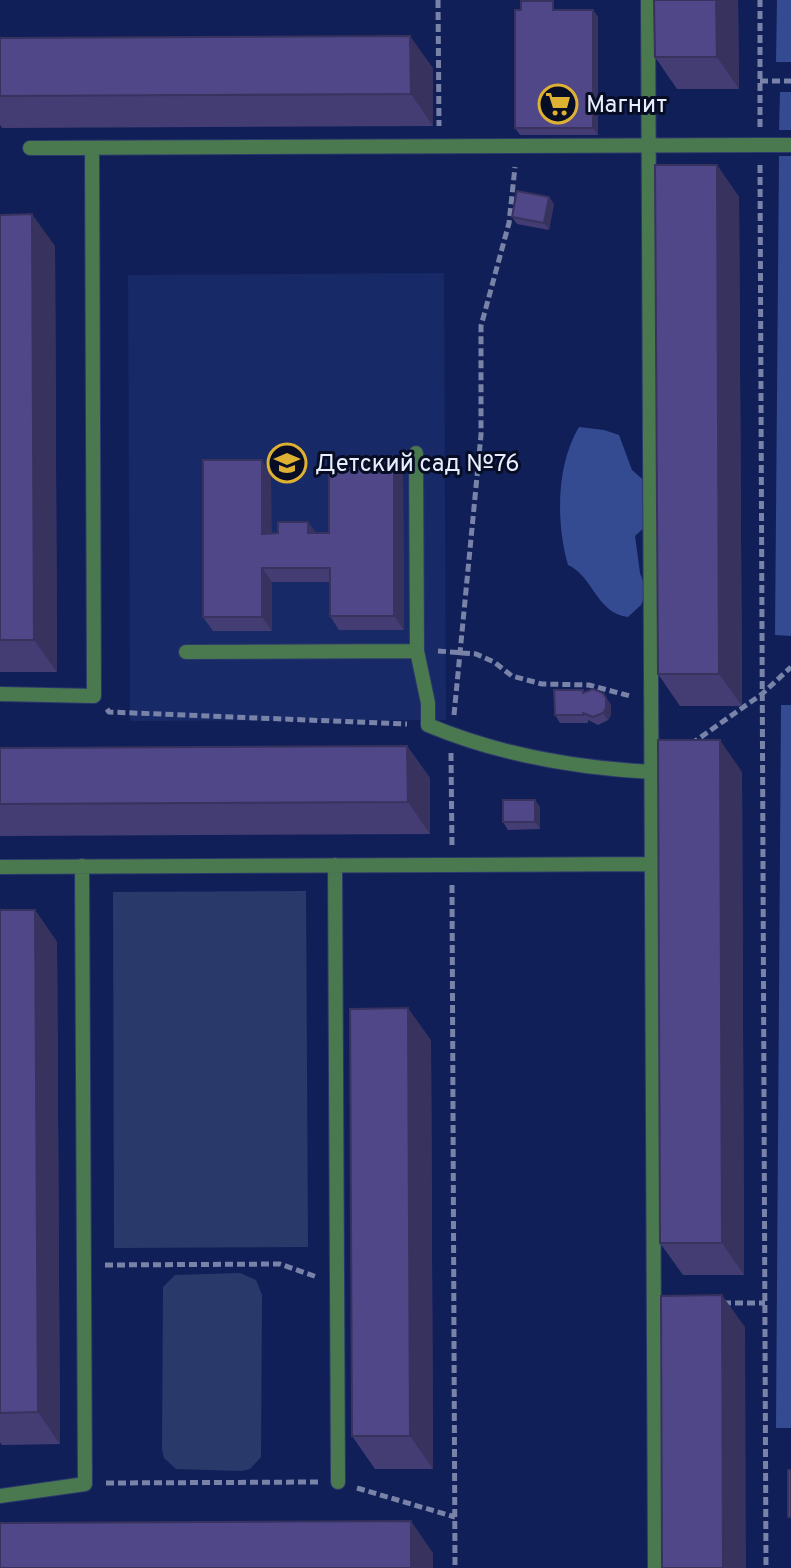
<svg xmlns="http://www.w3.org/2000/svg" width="791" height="1568" font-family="Overpass,sans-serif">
<rect width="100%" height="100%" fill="#111f58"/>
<path fill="#182967" d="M 444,273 L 446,720 L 130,721 L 128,275 Z"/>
<path fill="#293a6a" d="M 306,891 L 308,1247 L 114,1248 L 113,892 Z
M 240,1273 L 256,1280 L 262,1295 L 261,1457 L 250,1469 L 241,1471 L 176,1469 L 164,1458 L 162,1449 L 163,1287 L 175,1275 Z"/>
<path fill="#344b92" d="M 777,0 L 791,0 L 791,62 L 776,62 Z
M 780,92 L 791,92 L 791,130 L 779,130 Z
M 779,156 L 791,156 L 791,636 L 775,635 Z
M 579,427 L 604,430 L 619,435 L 632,470 L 658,493 L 658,515 L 635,536 L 640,573 L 647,592 L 641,605 L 628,617 C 597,614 593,576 568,565 C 556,523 556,465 579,427 Z
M 781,705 L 791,705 L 791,1428 L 776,1428 Z"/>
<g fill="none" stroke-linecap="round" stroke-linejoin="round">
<defs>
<path id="lane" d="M 648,0 L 655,1568
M 30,148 L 791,145
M 416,453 L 417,651 L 428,703 L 428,725 C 497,754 577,768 652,772
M 186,652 L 417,651
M 0,694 L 94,696 L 92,148
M 335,865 L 338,1482
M 0,867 L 652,864
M 0,1496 L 85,1484 L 82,866"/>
</defs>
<use href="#lane" stroke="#2b386c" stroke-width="16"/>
<path stroke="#7983a8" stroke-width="5" stroke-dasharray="8 4" stroke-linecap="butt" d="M 438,0 L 439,126
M 760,81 L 791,81
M 760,127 L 760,0
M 760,165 L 766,1568
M 438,651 L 476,654 L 494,662 L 512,676 L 542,684 L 589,685 L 630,696
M 107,709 L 109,712 L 407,724
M 454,715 L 481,435 L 481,326 L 509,223 L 515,167
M 691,744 L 762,694 L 791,667
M 451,753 L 452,847
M 452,885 L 455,1568
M 105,1265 L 280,1264 L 317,1277
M 723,1303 L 765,1303
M 106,1483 L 320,1482
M 357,1488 L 455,1517"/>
<use href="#lane" stroke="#4a7950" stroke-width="14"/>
</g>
<path fill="#443d74" d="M 738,0 L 739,89 L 677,89 L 655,57 Z
M 558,8 L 558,10 L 593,10 L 598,17 L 598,135 L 520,135 L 515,128 Z
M 0,38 L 433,68 L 433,126 L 2,128 L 0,125 Z
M 717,165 L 739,197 L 742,706 L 680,706 L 658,674 Z
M 549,197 L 554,204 L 549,230 L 517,224 L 512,217 Z
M 0,215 L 55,246 L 57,672 L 0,672 Z
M 403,473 L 404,630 L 339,630 L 330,616 L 330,582 L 272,582 L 272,631 L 213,631 L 203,617 L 271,474 L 271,533 L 278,533 L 308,522 L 316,533 L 329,533 Z
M 584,692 L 603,693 L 611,705 L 611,715 L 608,720 L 598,725 L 588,720 L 588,723 L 560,723 L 555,715 Z
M 407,746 L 430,778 L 430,834 L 0,836 L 0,748 Z
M 742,772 L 744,1275 L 683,1275 L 660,1243 Z
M 535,800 L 540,807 L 540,829 L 508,830 L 503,822 Z
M 0,910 L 35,910 L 57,942 L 60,1444 L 2,1445 L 0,1442 Z
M 431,1040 L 433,1469 L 375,1469 L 352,1436 Z"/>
<path fill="#37325e" d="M 716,0 L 738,0 L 739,89 L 717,57 Z
M 593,10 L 598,17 L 598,135 L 593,128 Z
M 410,36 L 433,68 L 433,126 L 411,94 Z
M 717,165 L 739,197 L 742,706 L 719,674 Z
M 549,197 L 554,204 L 549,230 L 544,223 Z
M 32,214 L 55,246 L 57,672 L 34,640 Z
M 262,460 L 271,474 L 272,547 L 262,534 Z
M 394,460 L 403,473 L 404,630 L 394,616 Z
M 308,522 L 318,536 L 308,533 Z
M 262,568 L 272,582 L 272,631 L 262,617 Z
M 606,698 L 611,705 L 611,715 L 608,720 L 603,713 Z
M 720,740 L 742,772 L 744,1275 L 722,1243 Z
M 407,746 L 430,778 L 430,834 L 408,802 Z
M 535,800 L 540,807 L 540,829 L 535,822 Z
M 35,910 L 57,942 L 60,1444 L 38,1412 Z
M 408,1008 L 431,1040 L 433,1469 L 410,1436 Z
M 722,1295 L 745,1327 L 746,1568 L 723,1568 Z
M 411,1521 L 433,1553 L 433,1568 L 411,1568 Z"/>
<path fill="#4f4787" stroke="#37325e" stroke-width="2" d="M 654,0 L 716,0 L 717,57 L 655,57 Z
M 521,1 L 553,1 L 553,10 L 593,10 L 593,128 L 515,128 L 515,10 L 521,10 Z
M 410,36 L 411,94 L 0,96 L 0,38 Z
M 655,165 L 717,165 L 719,674 L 658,674 Z
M 517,191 L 549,197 L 544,223 L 512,217 Z
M 32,214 L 34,640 L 0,640 L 0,215 Z
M 203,460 L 262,460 L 262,534 L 278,533 L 278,522 L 308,522 L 308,533 L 329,533 L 329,460 L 394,460 L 394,616 L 330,616 L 330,568 L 262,568 L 262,617 L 203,617 Z
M 593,689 L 603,693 L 606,698 L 606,708 L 603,713 L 593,717 L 583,713 L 583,715 L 555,715 L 554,690 L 583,690 L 583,693 Z
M 658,740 L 720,740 L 722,1243 L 660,1243 Z
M 407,746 L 408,802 L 0,804 L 0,748 Z
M 503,800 L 535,800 L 535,822 L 503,822 Z
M 0,910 L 35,910 L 38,1412 L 0,1413 Z
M 408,1008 L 410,1436 L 352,1436 L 350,1009 Z
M 722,1295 L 723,1568 L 662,1568 L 661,1296 Z
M 788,1470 L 791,1470 L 791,1517 L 788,1517 Z
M 411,1521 L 411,1568 L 0,1568 L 0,1523 Z"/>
<defs>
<symbol id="supermarket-ring" viewBox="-11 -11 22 22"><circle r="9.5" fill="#060d25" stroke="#deb133" stroke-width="1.5"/><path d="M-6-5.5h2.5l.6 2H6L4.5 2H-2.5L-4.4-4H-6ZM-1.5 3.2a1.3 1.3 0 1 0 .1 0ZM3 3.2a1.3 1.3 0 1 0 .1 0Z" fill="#deb133"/></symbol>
<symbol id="school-ring" viewBox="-11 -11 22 22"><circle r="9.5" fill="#060d25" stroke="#deb133" stroke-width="1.5"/><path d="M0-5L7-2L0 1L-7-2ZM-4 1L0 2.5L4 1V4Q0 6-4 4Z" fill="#deb133"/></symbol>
</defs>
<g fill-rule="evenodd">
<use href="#supermarket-ring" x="536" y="82" width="44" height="44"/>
<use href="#school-ring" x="265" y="441" width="44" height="44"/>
</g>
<g text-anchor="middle" stroke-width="6" stroke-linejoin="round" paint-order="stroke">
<g font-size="24" fill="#e8eefd" stroke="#060d25" text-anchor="start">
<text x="586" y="112">Магнит</text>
<text x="315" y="471">Детский сад №76</text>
</g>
</g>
</svg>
